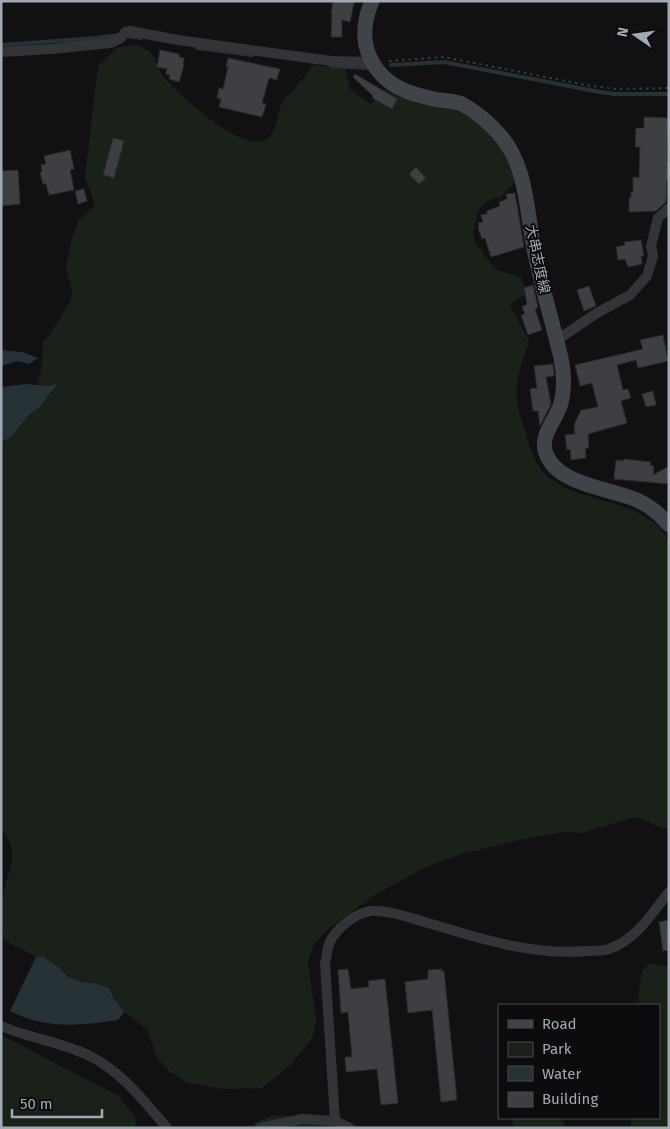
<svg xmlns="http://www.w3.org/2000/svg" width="670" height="1129" font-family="'Fira Sans','Noto Sans JP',sans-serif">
<rect width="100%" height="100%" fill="#111113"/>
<path fill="#192119" d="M 136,45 C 161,53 153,66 167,81 C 183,97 248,161 271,135 C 278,126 277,109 284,99 C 286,96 290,94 292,92 C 300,83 306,74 313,65 L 345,68 L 350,89 L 371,104 L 384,89 L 474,114 L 514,165 L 516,181 L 501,197 L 491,199 L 483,205 L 478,212 L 473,232 L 475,242 L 493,266 L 500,271 L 521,277 L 527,293 L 510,305 L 529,341 C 523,359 514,381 517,401 C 518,410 522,421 525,430 C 529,446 534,463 546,475 C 579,505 648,498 669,541 L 669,829 L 662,828 L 636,817 L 581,833 L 563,832 L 519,840 L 462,854 L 426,867 L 375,895 L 326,931 L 314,944 L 308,962 L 316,1019 L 313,1037 L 290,1066 L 262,1088 L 222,1089 L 186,1082 L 170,1072 L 157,1058 L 147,1029 L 124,1012 L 114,999 L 109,988 L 94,983 L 81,982 L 68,977 L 61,969 L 45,957 L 36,957 L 4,940 C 3,929 1,916 2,904 C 3,875 25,856 1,829 L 1,442 L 11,437 L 29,415 L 40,407 L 50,393 L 58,384 L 49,386 L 38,384 L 42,365 L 43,341 L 50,334 L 70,302 L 72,293 L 66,266 L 72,238 L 78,221 L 95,205 L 85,177 L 98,66 L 118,47 Z
M 650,964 L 669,966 L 669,1128 L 631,1128 L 631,1118 L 659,1118 L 659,1005 L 639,1005 L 639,990 L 642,970 Z
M 1,1035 L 119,1096 L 137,1120 L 134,1128 L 1,1128 Z
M 273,1115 L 333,1120 L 367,1128 L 245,1128 Z
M 512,1118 L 562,1118 L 565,1128 L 513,1128 Z"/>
<path fill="#273237" d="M 1,350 L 22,352 L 38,358 L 29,364 L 18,361 L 1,366 Z
M 59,383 L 50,393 L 40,407 L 29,415 L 11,437 L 1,442 L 1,387 L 26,384 L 49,386 Z
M 36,957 L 44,957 L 61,969 L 68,977 L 81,982 L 94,983 L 109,988 L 114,999 L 124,1012 L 118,1020 C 81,1026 44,1029 10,1011 Z"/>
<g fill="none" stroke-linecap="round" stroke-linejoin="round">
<path stroke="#273237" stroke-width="4" d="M 127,36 L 141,38
M 1,45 L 97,38 L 119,35
M 197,48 L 252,55
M 391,65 L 444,62 L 600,92 L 615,94 L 669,94
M 331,66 L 366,68"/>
</g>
<path fill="#3d3f43" stroke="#2b2b2f" d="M 333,1 L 353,1 L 354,3 L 350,22 L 342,20 L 342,37 L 331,37 L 332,13 L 331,13 Z
M 160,50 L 179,54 L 179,57 L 184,58 L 183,64 L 184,65 L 179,82 L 169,79 L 170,75 L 166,74 L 167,69 L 157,67 Z
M 228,58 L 280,69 L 277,80 L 269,78 L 262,103 L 266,104 L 262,117 L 219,107 L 221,99 L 217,98 L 219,88 L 223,89 L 228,67 L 226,67 Z
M 355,74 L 397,99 L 392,109 L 372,98 L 373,96 L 353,77 Z
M 644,117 L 669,118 L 667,161 L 669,162 L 669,180 L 667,180 L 666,202 L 656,211 L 629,212 L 629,198 L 631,198 L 631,192 L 633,193 L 633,177 L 639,178 L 640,147 L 635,147 L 636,128 L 644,128 Z
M 113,138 L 124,141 L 114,178 L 103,175 Z
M 70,150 L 74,169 L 70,170 L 74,190 L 49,195 L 46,184 L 43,184 L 40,173 L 42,172 L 41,165 L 46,164 L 44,156 Z
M 416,167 L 426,178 L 419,184 L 409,174 Z
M 18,170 L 20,204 L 1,206 L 1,171 Z
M 84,189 L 87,201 L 78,204 L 75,191 Z
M 515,193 L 524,247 L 491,257 L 485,238 L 482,239 L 478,228 L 479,228 L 478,223 L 483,222 L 481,215 L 487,214 L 487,211 L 500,206 L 499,202 L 507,199 L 506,194 Z
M 641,240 L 644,256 L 641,256 L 642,264 L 628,267 L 625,259 L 618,260 L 616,247 L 625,245 L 624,242 Z
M 533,285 L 538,308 L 535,309 L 542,330 L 528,335 L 521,315 L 525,314 L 522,307 L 527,304 L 524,288 Z
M 589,286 L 596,306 L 584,311 L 577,290 Z
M 663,335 L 668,361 L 638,368 L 636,360 L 617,365 L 623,390 L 628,389 L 631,398 L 621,401 L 627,423 L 588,434 L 589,444 L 588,448 L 585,449 L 586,458 L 571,460 L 570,449 L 567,450 L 565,435 L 575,434 L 574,425 L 581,410 L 598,407 L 592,383 L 580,386 L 575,365 L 643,349 L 640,340 Z
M 553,364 L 554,376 L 546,377 L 551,404 L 540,426 L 538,411 L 533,411 L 530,389 L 537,388 L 534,366 Z
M 653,391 L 656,405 L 646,407 L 642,394 Z
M 624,459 L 651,462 L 650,465 L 654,466 L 653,475 L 669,466 L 669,484 L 614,479 L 616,460 L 623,461 Z
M 669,920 L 669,950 L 663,951 L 659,922 Z
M 348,969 L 351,989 L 369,987 L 368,981 L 385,979 L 398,1103 L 381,1105 L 377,1069 L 346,1072 L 345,1057 L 352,1057 L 348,1012 L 341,1013 L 338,970 Z
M 442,969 L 442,972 L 444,971 L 457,1100 L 441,1102 L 432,1010 L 408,1013 L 405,982 L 428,979 L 428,970 Z"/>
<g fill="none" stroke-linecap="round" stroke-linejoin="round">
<path stroke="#383b3f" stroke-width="2" stroke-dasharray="2.5 4" stroke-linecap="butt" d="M 389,61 L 443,57 L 592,86 L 616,89 L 669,88"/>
<path stroke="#323438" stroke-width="10" d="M 1,52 L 51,49 L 111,43 L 121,38 L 125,32 L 130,31 L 178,40 L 331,61 L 371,62
M 557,340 L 597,313 L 630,295 L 647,276 L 653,256 L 651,246 L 658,218 L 669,208
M 1,1026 C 29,1038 61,1042 88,1055 C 121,1071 144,1101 167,1128
M 335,1121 L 325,963 C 327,957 327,949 329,944 C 335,929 356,912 372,911 C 389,910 411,918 428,923 C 480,938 531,956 587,951 C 594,951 603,951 609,949 C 636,940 652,913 669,892
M 260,1128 L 302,1119 L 335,1121 L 350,1128"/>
<path stroke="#404348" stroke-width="15" d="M 372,1 C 354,43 371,80 414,94 C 423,96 432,99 440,100 C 447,101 456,101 462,104 C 475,111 488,122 498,133 C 526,163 526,205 533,243 C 540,282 552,320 561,358 C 564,373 565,388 561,403 C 557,419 541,433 545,450 C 554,486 612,488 639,501 C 652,507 660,515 669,525"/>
</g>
<g text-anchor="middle" stroke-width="4" stroke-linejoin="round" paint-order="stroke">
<g font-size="14" fill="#a1aab4" stroke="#0c0c0e">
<text transform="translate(538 259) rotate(78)" y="5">大串志度線</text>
</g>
</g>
<rect width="670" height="1129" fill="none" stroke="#a1aab4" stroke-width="5"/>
<rect x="498" y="1004" width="162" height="115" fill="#0c0c0e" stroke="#484b50"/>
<rect x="508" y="1020" width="25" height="8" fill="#404348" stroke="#484b50"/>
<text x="542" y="1029" font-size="15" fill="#a1aab4">Road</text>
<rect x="508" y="1042" width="25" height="15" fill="#192119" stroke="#484b50"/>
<text x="542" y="1054" font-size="15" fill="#a1aab4">Park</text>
<rect x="508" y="1066" width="25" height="15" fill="#273237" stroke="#484b50"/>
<text x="542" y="1079" font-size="15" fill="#a1aab4">Water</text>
<rect x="508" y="1092" width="25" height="15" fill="#3d3f43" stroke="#484b50"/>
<text x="542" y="1104" font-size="15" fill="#a1aab4">Building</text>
<g transform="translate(635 35) rotate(283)" stroke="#0c0c0e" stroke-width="4" paint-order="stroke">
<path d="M0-4L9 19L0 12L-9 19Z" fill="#a1aab4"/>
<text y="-8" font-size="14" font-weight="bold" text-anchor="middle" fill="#a1aab4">N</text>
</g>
<path d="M12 1109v8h90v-8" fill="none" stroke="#a1aab4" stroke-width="2.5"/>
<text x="20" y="1109" font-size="15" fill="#a1aab4" stroke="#0c0c0e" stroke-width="4" paint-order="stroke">50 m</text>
</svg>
